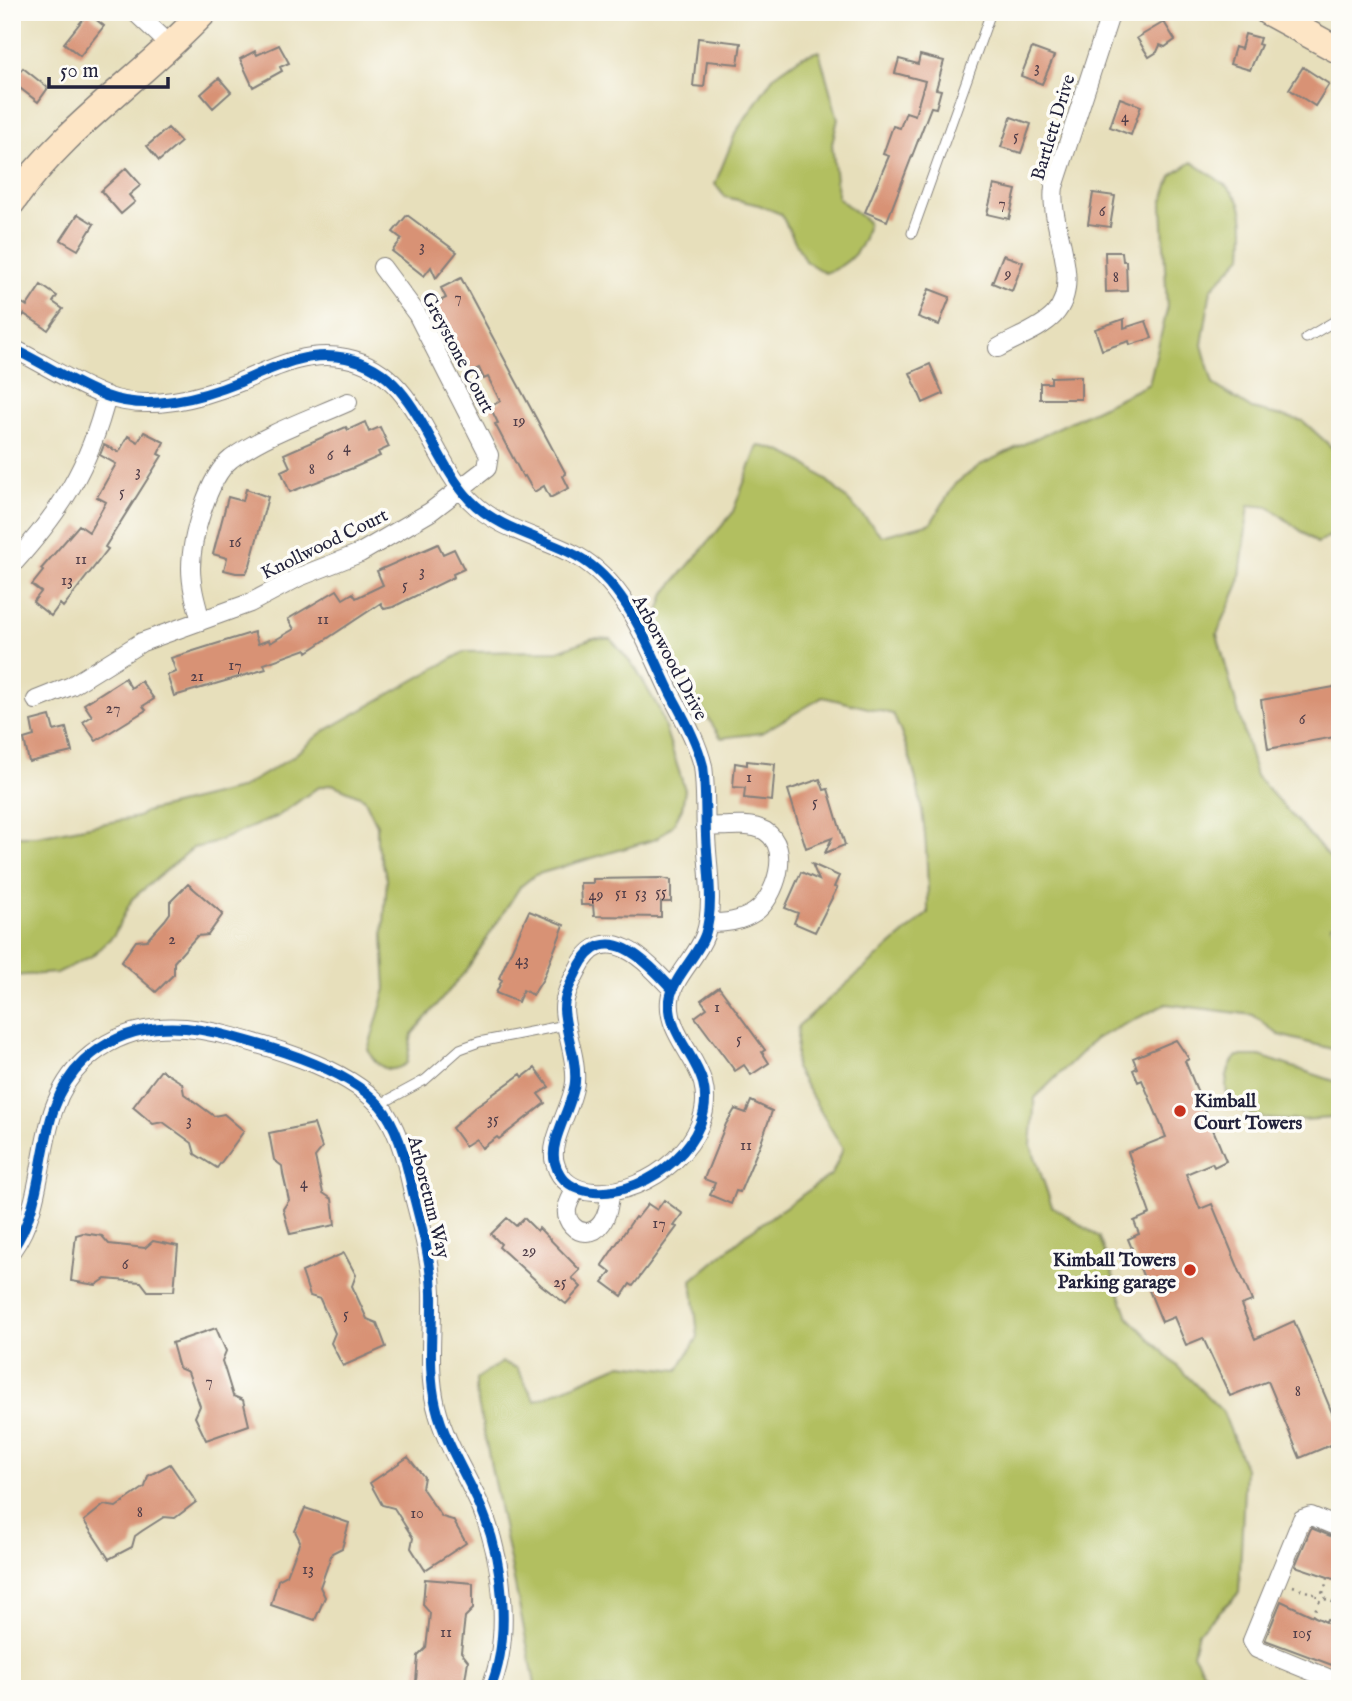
<svg xmlns="http://www.w3.org/2000/svg" width="1352" height="1701" font-family="'IM FELL English',serif">
<rect width="100%" height="100%" fill="#fdfcf7"/>
<filter id="ink" filterUnits="userSpaceOnUse"><feTurbulence type="fractalNoise" baseFrequency=".0143" numOctaves="2"/><feDisplacementMap in="SourceGraphic" scale="14" xChannelSelector="R" yChannelSelector="G"/><feConvolveMatrix kernelMatrix="1 2 1 2 8 2 1 2 1" color-interpolation-filters="sRGB"/></filter>
<filter id="wash" filterUnits="userSpaceOnUse"><feTurbulence type="fractalNoise" baseFrequency=".00686" numOctaves="4" result="noise"/><feDisplacementMap in="SourceGraphic" scale="28" xChannelSelector="R" yChannelSelector="G"/><feGaussianBlur stdDeviation="1.57" result="paint"/><feColorMatrix in="noise" values="0 0 0 0 0 0 0 0 0 0 0 0 0 0 0 0 0 1.4 0 .05"/><feComposite in="paint" operator="in"/></filter>
<g filter="url(#wash)">
<rect width="100%" height="100%" fill="#e7dfbb"/>
<path fill="#b2bf61" stroke="#6a704e" stroke-width="2" d="M 819,51 L 838,119 L 832,144 L 838,198 L 868,222 C 865,247 850,265 825,273 L 805,261 L 781,214 L 759,205 L 725,197 L 715,184 L 736,132 L 774,76 L 801,57 Z
M 1192,162 C 1240,195 1247,194 1243,255 L 1211,289 L 1202,345 L 1213,384 L 1252,409 L 1303,421 L 1340,455 L 1340,531 L 1317,543 L 1269,507 L 1249,505 L 1239,584 L 1217,634 L 1256,776 L 1340,869 L 1340,922 L 1331,925 L 1340,943 L 1340,1051 L 1279,1035 L 1253,1015 L 1166,1004 L 1095,1039 L 1035,1098 L 1031,1145 L 1052,1206 L 1099,1237 L 1128,1317 L 1223,1412 L 1245,1468 L 1239,1593 L 1198,1632 L 1193,1653 L 1207,1678 L 1227,1689 L 536,1689 L 476,1393 L 476,1379 L 502,1362 L 517,1368 L 535,1401 L 621,1364 L 678,1370 L 698,1337 L 692,1280 L 748,1233 L 832,1174 L 843,1149 L 795,1068 L 798,1026 L 928,913 C 928,841 924,781 893,714 L 823,697 L 761,733 L 721,738 L 671,661 L 656,621 L 665,593 L 732,514 L 758,446 C 805,449 851,503 882,536 L 931,523 L 955,484 L 980,465 L 1149,384 L 1167,310 L 1162,204 L 1171,176 Z
M 593,638 L 611,639 L 636,669 L 659,709 L 685,790 L 682,808 L 673,825 L 656,839 L 535,875 L 520,887 L 466,971 L 412,1034 L 407,1063 C 389,1076 377,1067 368,1050 L 386,989 L 383,936 L 387,879 L 377,843 L 377,825 L 364,798 L 332,784 L 317,788 L 278,816 L 211,844 L 193,848 L 132,899 L 114,935 L 92,956 L 57,973 L 12,976 L 12,836 L 37,836 L 138,817 L 145,812 L 239,789 L 291,758 L 321,733 L 464,652 L 558,651 Z
M 1237,1056 L 1260,1056 L 1340,1083 L 1340,1117 C 1311,1120 1225,1130 1226,1086 C 1226,1075 1228,1065 1237,1056 Z"/>
<g id="blocks">
<path fill="#d89274" d="M 88,13 L 104,26 L 80,56 L 64,43 Z
M 1164,22 L 1175,40 L 1165,47 L 1160,45 L 1157,52 L 1149,57 L 1137,38 Z
M 1245,34 L 1260,38 L 1258,44 L 1261,45 L 1250,70 L 1230,64 L 1235,47 L 1241,49 Z
M 698,38 L 741,43 L 738,64 L 707,61 L 704,87 L 693,86 Z
M 279,45 L 289,63 L 280,67 L 282,71 L 253,87 L 240,59 L 255,51 L 257,55 Z
M 1032,48 L 1054,56 L 1042,84 L 1021,76 Z
M 920,55 L 944,61 L 936,89 L 941,90 L 936,108 L 931,107 L 887,221 L 865,212 L 889,156 L 883,154 L 893,126 L 900,128 L 906,112 L 915,115 L 925,81 L 895,73 L 899,59 L 918,64 Z
M 1303,67 L 1329,84 L 1315,106 L 1289,89 Z
M 23,68 L 48,88 L 38,102 L 12,82 Z
M 219,78 L 231,92 L 213,108 L 201,94 Z
M 1120,98 L 1141,106 L 1131,135 L 1110,127 Z
M 1011,117 L 1031,124 L 1021,153 L 1001,147 Z
M 168,128 L 181,142 L 159,161 L 147,146 Z
M 126,168 L 141,185 L 129,195 L 135,202 L 121,214 L 101,191 Z
M 994,185 L 1016,190 L 1009,219 L 987,214 Z
M 1093,193 L 1115,196 L 1110,227 L 1088,224 Z
M 78,214 L 94,224 L 78,250 L 61,240 Z
M 407,215 L 457,252 L 436,278 L 431,267 L 424,276 L 392,251 L 402,239 L 393,232 Z
M 1105,252 L 1122,252 L 1123,261 L 1126,261 L 1127,291 L 1106,292 Z
M 1003,255 L 1023,262 L 1012,291 L 992,283 Z
M 461,278 L 566,474 L 563,476 L 569,488 L 550,498 L 544,486 L 534,492 L 525,476 L 523,477 L 495,424 L 498,423 L 490,407 L 500,401 L 488,377 L 484,379 L 479,368 L 468,373 L 432,305 L 446,298 L 441,288 Z
M 41,285 L 57,296 L 53,302 L 63,309 L 48,330 L 24,314 L 21,319 L 12,313 L 12,297 L 27,306 Z
M 929,289 L 950,297 L 939,325 L 918,317 Z
M 1124,319 L 1124,328 L 1146,321 L 1152,338 L 1130,345 L 1129,341 L 1102,350 L 1095,329 Z
M 930,364 L 943,394 L 923,403 L 910,373 Z
M 1081,376 L 1081,399 L 1040,399 L 1040,383 L 1051,383 L 1051,377 Z
M 365,422 L 369,432 L 380,427 L 389,447 L 378,452 L 380,456 L 353,468 L 290,492 L 281,471 L 290,467 L 284,454 L 346,427 L 348,430 Z
M 144,432 L 164,442 L 158,454 L 162,456 L 105,547 L 108,549 L 63,607 L 60,604 L 51,616 L 33,602 L 41,592 L 32,585 L 43,571 L 41,569 L 79,525 L 89,532 L 106,502 L 97,497 L 116,464 L 100,455 L 104,445 L 119,452 L 128,436 L 138,442 Z
M 246,489 L 268,497 L 250,565 L 246,573 L 236,573 L 224,570 L 227,558 L 213,554 L 228,497 L 243,501 Z
M 438,544 L 443,554 L 454,549 L 464,569 L 453,574 L 454,577 L 393,607 L 384,609 L 381,603 L 307,652 L 306,649 L 264,664 L 266,669 L 174,696 L 167,675 L 176,672 L 171,658 L 254,632 L 258,644 L 269,640 L 270,643 L 294,629 L 288,619 L 337,590 L 343,599 L 353,593 L 356,598 L 383,585 L 377,571 Z
M 125,678 L 131,688 L 141,681 L 154,699 L 143,706 L 146,710 L 96,741 L 83,722 L 92,716 L 84,704 Z
M 1340,686 L 1340,736 L 1268,749 L 1261,700 Z
M 50,716 L 54,731 L 66,728 L 72,752 L 29,762 L 24,739 L 34,736 L 31,721 Z
M 747,761 L 775,764 L 772,801 L 744,798 L 745,788 L 733,787 L 735,763 L 747,765 Z
M 820,779 L 824,790 L 828,789 L 845,845 L 825,853 L 832,838 L 806,848 L 788,790 Z
M 812,864 L 839,876 L 834,887 L 837,888 L 815,932 L 794,923 L 798,913 L 785,908 L 801,872 L 819,880 Z
M 661,878 L 671,880 L 671,902 L 661,902 L 661,917 L 594,916 L 593,905 L 581,905 L 580,883 L 593,883 L 593,879 Z
M 188,884 L 223,914 L 208,935 L 197,936 L 174,962 L 174,974 L 156,992 L 121,962 L 136,941 L 147,940 L 165,920 L 170,913 L 170,902 Z
M 529,911 L 564,925 L 543,979 L 533,995 L 523,990 L 518,1002 L 496,993 L 502,980 L 499,978 Z
M 719,987 L 765,1050 L 762,1052 L 769,1063 L 751,1075 L 744,1065 L 735,1071 L 695,1017 L 707,1008 L 701,1000 Z
M 1176,1040 L 1189,1059 L 1185,1061 L 1226,1161 L 1214,1167 L 1212,1163 L 1186,1174 L 1200,1209 L 1212,1204 L 1252,1301 L 1241,1305 L 1255,1339 L 1294,1321 L 1335,1420 L 1340,1418 L 1340,1441 L 1300,1458 L 1268,1381 L 1230,1396 L 1203,1338 L 1186,1345 L 1174,1317 L 1162,1322 L 1128,1239 L 1139,1234 L 1134,1221 L 1150,1214 L 1128,1152 L 1166,1137 L 1142,1080 L 1138,1082 L 1133,1070 L 1137,1068 L 1133,1058 Z
M 535,1068 L 549,1087 L 538,1094 L 545,1103 L 499,1139 L 497,1137 L 482,1148 L 476,1139 L 465,1146 L 452,1128 L 475,1107 L 521,1074 L 523,1077 Z
M 161,1070 L 182,1083 L 184,1094 L 214,1116 L 224,1114 L 244,1131 L 217,1168 L 195,1154 L 192,1143 L 163,1122 L 153,1124 L 133,1107 Z
M 751,1101 L 772,1111 L 762,1140 L 740,1192 L 736,1191 L 731,1204 L 710,1195 L 715,1183 L 704,1179 L 726,1124 L 735,1109 L 746,1113 Z
M 314,1124 L 322,1148 L 315,1157 L 323,1193 L 332,1199 L 335,1225 L 290,1234 L 283,1209 L 289,1200 L 283,1174 L 282,1166 L 274,1160 L 269,1133 Z
M 664,1200 L 683,1214 L 674,1226 L 677,1227 L 633,1286 L 630,1284 L 622,1296 L 603,1282 L 611,1272 L 602,1265 L 635,1217 L 637,1218 L 648,1204 L 657,1210 Z
M 507,1218 L 516,1226 L 524,1218 L 537,1231 L 539,1228 L 580,1270 L 572,1278 L 581,1287 L 566,1304 L 541,1285 L 499,1247 L 501,1244 L 491,1234 Z
M 83,1233 L 102,1236 L 109,1244 L 145,1248 L 153,1241 L 178,1246 L 174,1291 L 148,1291 L 141,1282 L 105,1279 L 96,1285 L 71,1281 L 76,1235 Z
M 344,1253 L 356,1275 L 352,1286 L 367,1319 L 377,1323 L 386,1347 L 343,1366 L 331,1343 L 335,1333 L 320,1299 L 310,1296 L 302,1272 Z
M 216,1328 L 226,1351 L 222,1361 L 225,1370 L 233,1396 L 243,1400 L 249,1425 L 206,1440 L 195,1417 L 200,1406 L 188,1372 L 179,1368 L 172,1343 Z
M 408,1457 L 424,1477 L 422,1488 L 442,1517 L 453,1520 L 466,1543 L 425,1570 L 411,1548 L 413,1538 L 394,1508 L 382,1505 L 370,1483 Z
M 170,1464 L 196,1502 L 175,1518 L 164,1517 L 142,1531 L 135,1536 L 132,1547 L 109,1559 L 84,1521 L 104,1505 L 116,1507 L 145,1487 L 148,1476 Z
M 305,1508 L 349,1523 L 342,1548 L 332,1553 L 325,1573 L 320,1587 L 325,1597 L 315,1620 L 271,1605 L 278,1580 L 287,1575 L 300,1541 L 295,1531 Z
M 1311,1528 L 1340,1540 L 1340,1581 L 1295,1566 Z
M 425,1579 L 473,1583 L 473,1609 L 465,1617 L 461,1652 L 468,1661 L 464,1686 L 416,1682 L 418,1656 L 426,1648 L 429,1623 L 430,1613 L 423,1605 Z
M 1281,1601 L 1326,1622 L 1327,1619 L 1340,1624 L 1340,1668 L 1265,1640 Z"/>
</g>
</g>
<g filter="url(#ink)">
<use href="#blocks" fill-opacity="0" stroke="#84807b" stroke-width="2"/>
<g fill="none" stroke-linecap="round" stroke-linejoin="round">
<defs>
<path id="lane" d="M 912,233 L 991,12
M 1306,338 L 1340,318
M 379,1105 L 425,1080 L 460,1049 L 479,1042 L 566,1025"/>
<path id="street" d="M 135,12 L 169,44
M 12,348 C 43,363 74,384 106,396 C 148,412 201,398 240,382 C 275,367 307,350 346,358 C 416,371 428,455 470,500 C 499,530 542,537 577,556 C 626,583 648,646 671,694 C 683,717 697,741 703,766 C 706,789 705,812 706,835 C 707,866 715,905 705,935 C 697,957 672,979 670,1000 C 667,1032 695,1054 703,1083 C 718,1140 648,1196 594,1192 C 576,1191 560,1182 555,1163 C 548,1141 573,1107 575,1082 C 577,1057 565,1033 564,1009 C 564,994 572,981 578,969 C 605,915 648,963 673,990
M 998,348 C 1015,338 1041,329 1054,315 C 1085,281 1048,226 1054,187 L 1111,12
M 12,565 C 61,511 89,468 107,396
M 201,621 C 196,603 191,586 191,568 C 191,539 208,477 231,459 C 265,434 310,419 348,402
M 36,700 L 71,686 L 142,642 L 250,603 L 299,577 L 360,553 L 430,512 L 487,468 L 489,455 L 417,314 L 382,267
M 705,827 C 723,827 749,822 765,831 C 792,848 776,897 755,912 C 740,922 725,923 708,923
M 576,1188 C 573,1195 568,1202 567,1209 C 564,1235 608,1250 610,1192
M 12,1250 C 53,1193 30,1112 84,1061 C 127,1021 180,1022 233,1037 C 278,1049 357,1072 385,1112 C 401,1136 408,1169 414,1197 C 422,1228 431,1260 432,1292 C 433,1331 427,1368 436,1406 C 445,1444 467,1475 482,1510 C 503,1561 512,1637 490,1689
M 1340,1528 L 1311,1516 L 1302,1519 L 1252,1641 L 1257,1649 L 1340,1683"/>
<path id="secondary" d="M 1268,12 L 1340,51
M 12,202 C 64,127 142,78 204,12"/>
</defs>
<use href="#lane" stroke="#84807b" stroke-width="11"/>
<use href="#street" stroke="#84807b" stroke-width="20"/>
<use href="#secondary" stroke="#84807b" stroke-width="29"/>
<path stroke="#84807b" stroke-width="2.5" stroke-dasharray="2 5" stroke-linecap="butt" d="M 1293,1586 L 1316,1595
M1316.5 1597a4.5 4.5 0 1 1 9 0a4.5 4.5 0 1 1-9 0Z
M 1323,1593 L 1328,1578
M 1325,1599 L 1340,1605
M 1313,1616 L 1318,1603"/>
<use href="#lane" stroke="#fff" stroke-width="9"/>
<use href="#street" stroke="#fff" stroke-width="18"/>
<use href="#secondary" stroke="#fde5c5" stroke-width="26"/>
<defs>
<path id="cycleway" d="M 12,348 C 43,363 74,384 106,396 C 148,412 201,398 240,382 C 275,367 307,350 346,358 C 416,371 428,455 470,500 C 499,530 542,537 577,556 C 626,583 648,646 671,694 C 683,717 697,741 703,766 C 706,789 705,812 706,835 C 707,866 715,905 705,935 C 697,957 672,979 670,1000 C 667,1032 695,1054 703,1083 C 718,1140 648,1196 594,1192 C 576,1191 560,1182 555,1163 C 548,1141 573,1107 575,1082 C 577,1057 565,1033 564,1009 C 564,994 572,981 578,969 C 605,915 648,963 673,990
M 12,1250 C 53,1193 30,1112 84,1061 C 127,1021 180,1022 233,1037 C 278,1049 357,1072 385,1112 C 401,1136 408,1169 414,1197 C 422,1228 431,1260 432,1292 C 433,1331 427,1368 436,1406 C 445,1444 467,1475 482,1510 C 503,1561 512,1637 490,1689"/>
</defs>
<use href="#cycleway" stroke="#fdfcf7" stroke-width="15"/>
<use href="#cycleway" stroke="#0057b8" stroke-width="10"/>
</g>
</g>
<g fill="#c8321e" stroke="#fdfcf7" stroke-width="2.5">
<circle cx="1180" cy="1111" r="7"/>
<circle cx="1190" cy="1270" r="7"/>
</g>
<g text-anchor="middle" stroke-width="7" stroke-linejoin="round" paint-order="stroke">
<g font-size="16" fill="#503e49">
<text x="1037" y="72">3</text>
<text x="1125" y="122">4</text>
<text x="1016" y="141">5</text>
<text x="1002" y="208">7</text>
<text x="1102" y="216">6</text>
<text x="422" y="251">3</text>
<text x="1008" y="279">9</text>
<text x="1116" y="282">8</text>
<text x="458" y="302">7</text>
<text x="519" y="426">19</text>
<text x="347" y="452">4</text>
<text x="330" y="460">6</text>
<text x="312" y="474">8</text>
<text x="138" y="476">3</text>
<text x="122" y="497">5</text>
<text x="235" y="547">16</text>
<text x="81" y="564">11</text>
<text x="422" y="576">3</text>
<text x="67" y="585">13</text>
<text x="405" y="590">5</text>
<text x="323" y="624">11</text>
<text x="235" y="670">17</text>
<text x="197" y="681">21</text>
<text x="113" y="713">27</text>
<text x="1302" y="724">6</text>
<text x="749" y="782">1</text>
<text x="815" y="807">5</text>
<text x="661" y="897">55</text>
<text x="621" y="898">51</text>
<text x="641" y="898">53</text>
<text x="596" y="900">49</text>
<text x="172" y="944">2</text>
<text x="522" y="965">43</text>
<text x="717" y="1012">1</text>
<text x="739" y="1044">5</text>
<text x="493" y="1124">35</text>
<text x="189" y="1125">3</text>
<text x="746" y="1150">11</text>
<text x="304" y="1188">4</text>
<text x="659" y="1228">17</text>
<text x="529" y="1256">29</text>
<text x="125" y="1269">6</text>
<text x="560" y="1287">25</text>
<text x="346" y="1319">5</text>
<text x="209" y="1386">7</text>
<text x="1298" y="1396">8</text>
<text x="140" y="1517">8</text>
<text x="417" y="1518">10</text>
<text x="308" y="1574">13</text>
<text x="446" y="1637">11</text>
<text x="1302" y="1638">105</text>
</g>
<g font-size="19" fill="#22223b" stroke="#fdfcf7">
<text transform="translate(1052 127) rotate(-73)" y="7">Bartlett Drive</text>
<text transform="translate(459 352) rotate(62)" y="7">Greystone Court</text>
<text transform="translate(324 543) rotate(-26)" y="7">Knollwood Court</text>
<text transform="translate(671 657) rotate(62)" y="7">Arborwood Drive</text>
<text transform="translate(430 1197) rotate(76)" y="7">Arboretum Way</text>
</g>
<g font-size="19" font-weight="bold" fill="#22223b" stroke="#fdfcf7" text-anchor="start">
<text x="1194" y="1107">Kimball<tspan x="1194" dy="22">Court Towers</tspan></text>
<text x="1176" y="1266" text-anchor="end">Kimball Towers<tspan x="1176" dy="22">Parking garage</tspan></text>
</g>
</g>
<rect width="1352" height="1701" fill="none" stroke="#fdfcf7" stroke-width="42"/>
<path d="M49 77v10h119v-10" fill="none" stroke="#22223b" stroke-width="3.5"/>
<text x="60" y="77" font-size="21" fill="#22223b" stroke="#fdfcf7" stroke-width="5" paint-order="stroke">50 m</text>
</svg>
